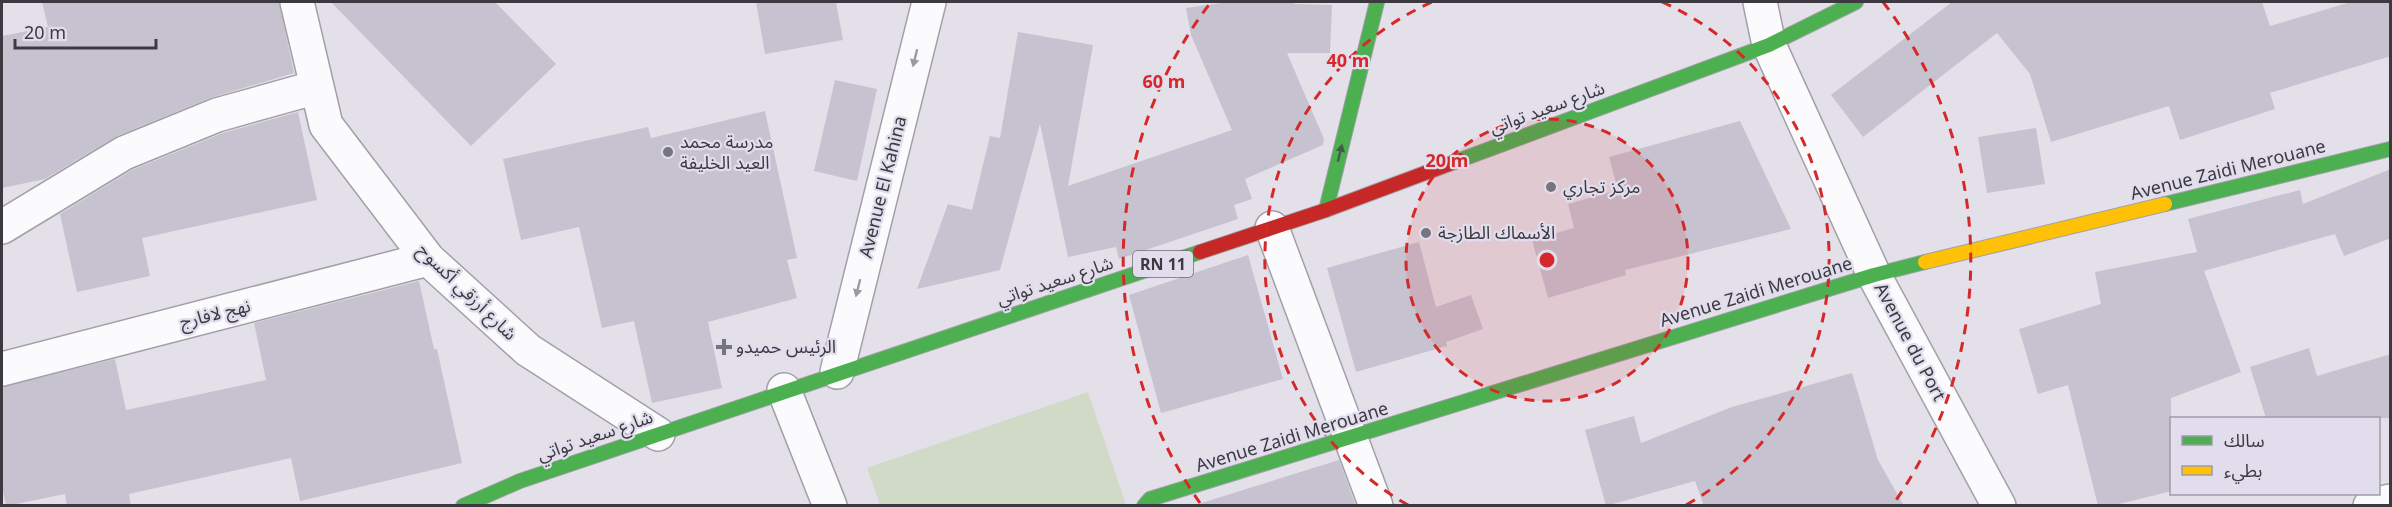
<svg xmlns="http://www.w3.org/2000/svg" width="2392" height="507" font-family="'Noto Sans','Noto Sans Arabic',sans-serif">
<rect width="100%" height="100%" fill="#e3e0ea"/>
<path fill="#d1dac6" d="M 1088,392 L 1126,505 L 880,505 L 867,468 Z"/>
<path fill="#c6c2d0" d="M 42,2 L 279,2 L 294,73 L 210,98 L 117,136 L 45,179 L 2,188 L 2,36 L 48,27 Z
M 331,2 L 495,2 L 556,64 L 471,146 Z
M 756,2 L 836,2 L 843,40 L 765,54 Z
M 1229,2 L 1294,2 L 1294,4 L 1332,5 L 1330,53 L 1287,53 L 1324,139 L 1323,145 L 1245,179 L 1252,199 L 1234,205 L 1238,219 L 1119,259 L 1116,247 L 1068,257 L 1040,124 L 1000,270 L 917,289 L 948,204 L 972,210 L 990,136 L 1000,138 L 1018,32 L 1093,45 L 1068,186 L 1232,130 L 1191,35 L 1186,8 Z
M 1952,2 L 2262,2 L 2270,26 L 2351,2 L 2391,2 L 2391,56 L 2270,93 L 2275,109 L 2180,140 L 2169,106 L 2051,142 L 2030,74 L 1997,33 L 1863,137 L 1831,95 Z
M 835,80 L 877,89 L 857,181 L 814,171 Z
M 765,111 L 797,258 L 787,260 L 797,298 L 708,322 L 722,388 L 652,403 L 634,321 L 602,328 L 579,227 L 521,240 L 503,159 L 648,127 L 651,138 Z
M 298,112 L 317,200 L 142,238 L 150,276 L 77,292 L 60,214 L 132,170 L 223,133 Z
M 1740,121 L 1791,229 L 1625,270 L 1626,275 L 1548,298 L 1532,240 L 1574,228 L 1568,204 L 1618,190 L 1609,157 Z
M 2036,128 L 2045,184 L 1987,193 L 1978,137 Z
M 2391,169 L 2391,238 L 2344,256 L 2335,234 L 2204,271 L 2241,372 L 2171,398 L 2172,491 L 2111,506 L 2098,506 L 2068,385 L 2038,394 L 2019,329 L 2101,304 L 2095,272 L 2197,252 L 2188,219 L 2300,190 L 2303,204 Z
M 1419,242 L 1436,307 L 1471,295 L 1483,329 L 1446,342 L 1447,346 L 1356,372 L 1327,268 Z
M 1248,255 L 1283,379 L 1161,413 L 1129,295 Z
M 419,281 L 434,349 L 437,349 L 462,463 L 300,501 L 291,458 L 129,494 L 131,506 L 67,506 L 65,494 L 6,506 L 2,486 L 2,387 L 115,359 L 126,410 L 266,380 L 254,323 Z
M 2309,348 L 2317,376 L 2391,354 L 2391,418 L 2266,418 L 2250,367 Z
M 1852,373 L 1878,460 L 1904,506 L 1704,506 L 1695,481 L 1606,506 L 1585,430 L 1634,416 L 1641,443 L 1732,407 Z
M 1339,460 L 1356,506 L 1192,506 Z"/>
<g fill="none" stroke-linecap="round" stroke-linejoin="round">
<defs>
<path id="street" d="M 297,2 L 326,125 L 428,259 L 528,350 L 658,434
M 1760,2 L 1769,45 L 1874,275 L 1999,506
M 2,227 L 124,153 L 217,115 L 317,87
M 1272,228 L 1376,506
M 2,369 L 428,259
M 837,372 L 929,2
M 784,390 L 830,506
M 2370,506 L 2390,501"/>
<path id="fast" d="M 1460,160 L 1769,45 L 1856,2
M 2165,204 L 2390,149
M 1326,210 L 1377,2
M 463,506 L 520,481 L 1200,252
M 1144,506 L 1150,499 L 1874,275 L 1925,262"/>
<path id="slow" d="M 1925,262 L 2165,204"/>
<path id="jam" d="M 1200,252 L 1326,210 L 1460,160"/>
</defs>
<use href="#street" stroke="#a2a0a7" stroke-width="36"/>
<use href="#fast" stroke="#a2a0a7" stroke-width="16"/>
<use href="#slow" stroke="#a2a0a7" stroke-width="16"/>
<use href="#jam" stroke="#a2a0a7" stroke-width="16"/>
<use href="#street" stroke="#fbfafc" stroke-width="33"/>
<use href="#fast" stroke="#4caf50" stroke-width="14"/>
<use href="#slow" stroke="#ffc107" stroke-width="14"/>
<use href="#jam" stroke="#c62828" stroke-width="14"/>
</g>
<defs><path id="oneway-solid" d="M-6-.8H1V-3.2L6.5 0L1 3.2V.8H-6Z" transform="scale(1.5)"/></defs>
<g fill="#9c9a9e">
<use href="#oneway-solid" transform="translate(915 58) rotate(104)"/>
<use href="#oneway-solid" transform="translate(858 288) rotate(104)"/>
</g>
<use fill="#415d45" href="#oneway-solid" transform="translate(1340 153) rotate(-76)"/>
<circle cx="1547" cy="260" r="141" fill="#d62828" fill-opacity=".12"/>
<g fill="none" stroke="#d62828" stroke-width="3" stroke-dasharray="10 8">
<circle cx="1547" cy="260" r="141"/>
<path d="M1408 505A282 282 0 0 1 1432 2M1662 2A282 282 0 0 1 1686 505"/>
<path d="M1200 503A423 423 0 0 1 1211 2M1883 2A423 423 0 0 1 1894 503"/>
</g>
<g fill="#76747c" stroke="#e1dded" stroke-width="2">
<circle cx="668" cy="152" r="6"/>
<circle cx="1551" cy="187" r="6"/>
<circle cx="1426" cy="233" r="6"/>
<path d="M721 338h6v6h6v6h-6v6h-6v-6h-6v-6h6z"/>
</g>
<g text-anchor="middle" stroke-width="4.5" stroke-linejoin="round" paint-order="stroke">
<rect fill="#e1dded" stroke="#6e6b74" stroke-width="1.5" x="1133" y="251" width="60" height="26" rx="4.5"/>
<g font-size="16" font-weight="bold" fill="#3c3a40">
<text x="1163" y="270">RN 11</text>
</g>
<g font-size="18" fill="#3c3a40" stroke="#e1dded">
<text transform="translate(1547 108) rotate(-20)" y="6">شارع سعيد تواتي</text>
<text transform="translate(2228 170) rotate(-14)" y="6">Avenue Zaidi Merouane</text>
<text transform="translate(883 187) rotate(-76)" y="6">Avenue El Kahina</text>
<text transform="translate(1055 281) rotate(-18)" y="6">شارع سعيد تواتي</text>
<text transform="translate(467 292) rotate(44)" y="6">شارع أرزقي أكسوح</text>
<text transform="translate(1756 292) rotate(-17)" y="6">Avenue Zaidi Merouane</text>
<text transform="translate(215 314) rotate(-14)" y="6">نهج لافارج</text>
<text transform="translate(1910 342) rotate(62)" y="6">Avenue du Port</text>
<text transform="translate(595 436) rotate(-19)" y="6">شارع سعيد تواتي</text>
<text transform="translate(1292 437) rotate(-17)" y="6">Avenue Zaidi Merouane</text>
</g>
<g font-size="18" fill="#3c3a40" stroke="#e1dded" text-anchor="start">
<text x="680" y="148">مدرسة محمد<tspan x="680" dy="21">العيد الخليفة</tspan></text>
<text x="1563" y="193">مركز تجاري</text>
<text x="1438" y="239">الأسماك الطازجة</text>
<text x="736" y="353">الرئيس حميدو</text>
</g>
</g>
<circle cx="1547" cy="260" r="9" fill="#d62828" stroke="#e1dded" stroke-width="3"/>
<g font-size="18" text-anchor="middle" font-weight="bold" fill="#d62828" stroke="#e1dded" stroke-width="4.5" stroke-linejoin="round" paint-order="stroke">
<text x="1348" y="67">40 m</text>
<text x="1164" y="88">60 m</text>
<text x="1447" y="167">20 m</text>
</g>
<rect width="2392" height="507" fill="none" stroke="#3c3a40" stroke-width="6"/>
<rect x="2170" y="417" width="210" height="78" fill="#e1dded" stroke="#9f9ca8" stroke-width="1.5"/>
<rect x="2182" y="436" width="30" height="9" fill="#4caf50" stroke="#9f9ca8" stroke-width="1.5"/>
<text x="2224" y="447" font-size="18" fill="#3c3a40">سالك</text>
<rect x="2182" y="466" width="30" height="9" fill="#ffc107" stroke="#9f9ca8" stroke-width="1.5"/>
<text x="2224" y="477" font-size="18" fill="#3c3a40">بطيء</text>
<path d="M15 39v9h141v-9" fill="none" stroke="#3c3a40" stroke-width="3"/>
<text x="24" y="39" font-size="18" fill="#3c3a40" stroke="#e1dded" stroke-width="4.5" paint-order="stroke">20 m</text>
</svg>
